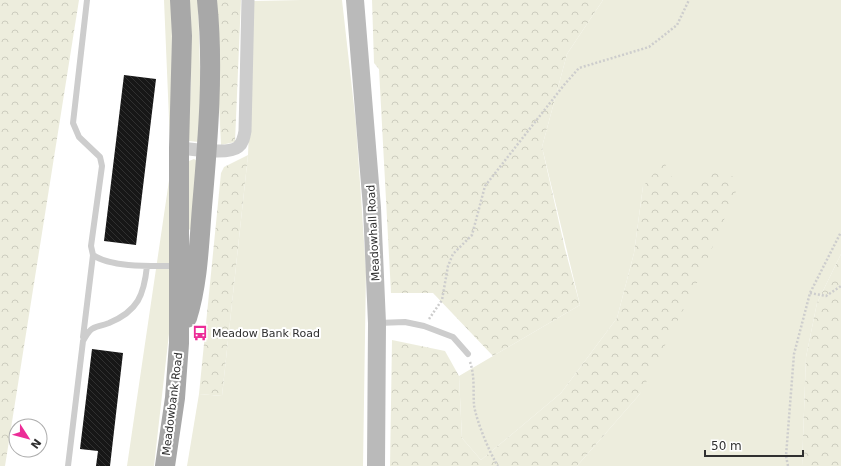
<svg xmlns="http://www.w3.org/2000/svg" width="841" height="466" font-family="'DejaVu Sans',sans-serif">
<defs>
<pattern id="forest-crowns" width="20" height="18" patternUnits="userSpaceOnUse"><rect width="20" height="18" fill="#ededdd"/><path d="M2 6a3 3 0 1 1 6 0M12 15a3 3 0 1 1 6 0" fill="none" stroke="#ccccbe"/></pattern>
<pattern id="building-back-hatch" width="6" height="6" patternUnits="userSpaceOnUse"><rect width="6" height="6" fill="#171717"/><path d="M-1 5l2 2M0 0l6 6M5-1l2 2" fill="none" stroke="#303030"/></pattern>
</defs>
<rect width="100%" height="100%" fill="#fff"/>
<path fill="#ededdd" d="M 164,0 L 172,0 L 171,316 L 154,466 L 127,466 L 171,167 Z
M 189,0 L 198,0 L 201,106 L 199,142 L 189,141 L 188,136 L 191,81 Z
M 302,0 L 342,0 L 356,124 L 366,271 L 363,466 L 187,466 L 199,394 L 222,396 L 248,155 L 254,1 Z
M 603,0 L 841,0 L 841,254 L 817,303 L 806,357 L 802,466 L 577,466 L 640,394 L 682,196 L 643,186 L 634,253 L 617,318 L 561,393 L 481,460 L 462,438 L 459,376 L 580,305 L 542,147 L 567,54 Z
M 194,159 L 197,161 L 194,231 L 188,229 L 188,166 L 189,161 Z"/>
<path fill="url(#forest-crowns)" d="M 0,0 L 79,0 L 5,466 L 0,466 Z
M 214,0 L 241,0 L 235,142 L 221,145 Z
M 372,0 L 603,0 L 567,54 L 542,147 L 565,249 L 580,305 L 493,356 L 433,293 L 391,293 L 379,69 L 374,63 Z
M 248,155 L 222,396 L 199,394 L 221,173 L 224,167 Z
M 664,162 L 682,195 L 717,165 L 740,182 L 699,279 L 640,394 L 577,466 L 390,466 L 392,340 L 445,351 L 459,376 L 462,438 L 481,460 L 561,393 L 617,318 L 634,253 L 643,186 Z
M 841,254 L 841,466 L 802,466 L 806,357 L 817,303 Z"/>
<path fill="url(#building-back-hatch)" d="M 124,75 L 156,79 L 136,245 L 104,241 Z
M 92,349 L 123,353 L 110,466 L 96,466 L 98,451 L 80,449 Z"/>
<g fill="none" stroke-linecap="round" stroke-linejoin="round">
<path stroke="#cdcdcd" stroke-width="2.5" stroke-dasharray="2 2" stroke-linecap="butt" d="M 810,293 L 826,296 L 841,286
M 429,319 L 442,300 L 448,266 L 453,254 L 472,235 L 485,186 L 564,85 L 579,68 L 649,47 L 677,25 L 689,0
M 470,362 C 475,376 473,391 474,405 C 476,420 490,454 498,466
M 788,466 L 786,456 L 794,354 L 810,293 L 841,232"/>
<path stroke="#cdcdcd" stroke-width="6" d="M 87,0 L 73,123 L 79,137 L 100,157 L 102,166 L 91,246 L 93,255 C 112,268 154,266 177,266
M 378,323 L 405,322 L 424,326 L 453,337 L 468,354
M 83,337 L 93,255
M 68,466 L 83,341 C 92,325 92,329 109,323 C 138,311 144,295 147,266"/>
<path stroke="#cdcdcd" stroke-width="13" d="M 179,148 C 191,149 229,155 238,147 C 243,143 244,137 245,131 L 248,0"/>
<path stroke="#bababa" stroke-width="18" d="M 355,0 L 372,208 L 377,323 L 376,466"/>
<path stroke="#a8a8a8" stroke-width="20" d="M 187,318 C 198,283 199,244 202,207 C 208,139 214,68 207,0
M 165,466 L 175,398 L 179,343 L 179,148 L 182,36 L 180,0"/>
</g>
<defs>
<symbol id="bus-bare" viewBox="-9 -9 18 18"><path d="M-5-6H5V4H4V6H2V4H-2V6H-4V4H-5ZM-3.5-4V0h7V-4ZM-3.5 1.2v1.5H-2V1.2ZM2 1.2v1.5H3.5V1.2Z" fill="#ec2c97" stroke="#fff" stroke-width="2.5" paint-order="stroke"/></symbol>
</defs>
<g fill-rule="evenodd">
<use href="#bus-bare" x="189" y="322" width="22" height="22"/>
</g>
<g text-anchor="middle" stroke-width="4" stroke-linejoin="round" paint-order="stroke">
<g font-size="11" fill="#303030" stroke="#fff">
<text transform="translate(373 233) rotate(-93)" y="4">Meadowhall Road</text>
<text transform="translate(172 404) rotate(-83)" y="4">Meadowbank Road</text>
</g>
<g font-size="11" fill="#303030" stroke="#fff" text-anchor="start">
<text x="212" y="337">Meadow Bank Road</text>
</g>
</g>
<g transform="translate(28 438) rotate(126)"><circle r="19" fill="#ffffff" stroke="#acacac"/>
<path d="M0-3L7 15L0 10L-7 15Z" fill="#ec2c97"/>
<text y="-6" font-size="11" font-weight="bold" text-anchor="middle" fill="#303030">N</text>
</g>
<path d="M705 450v6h98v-6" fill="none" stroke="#303030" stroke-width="2"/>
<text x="711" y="450" font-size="12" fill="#303030" stroke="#ffffff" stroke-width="3" paint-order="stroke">50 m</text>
</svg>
